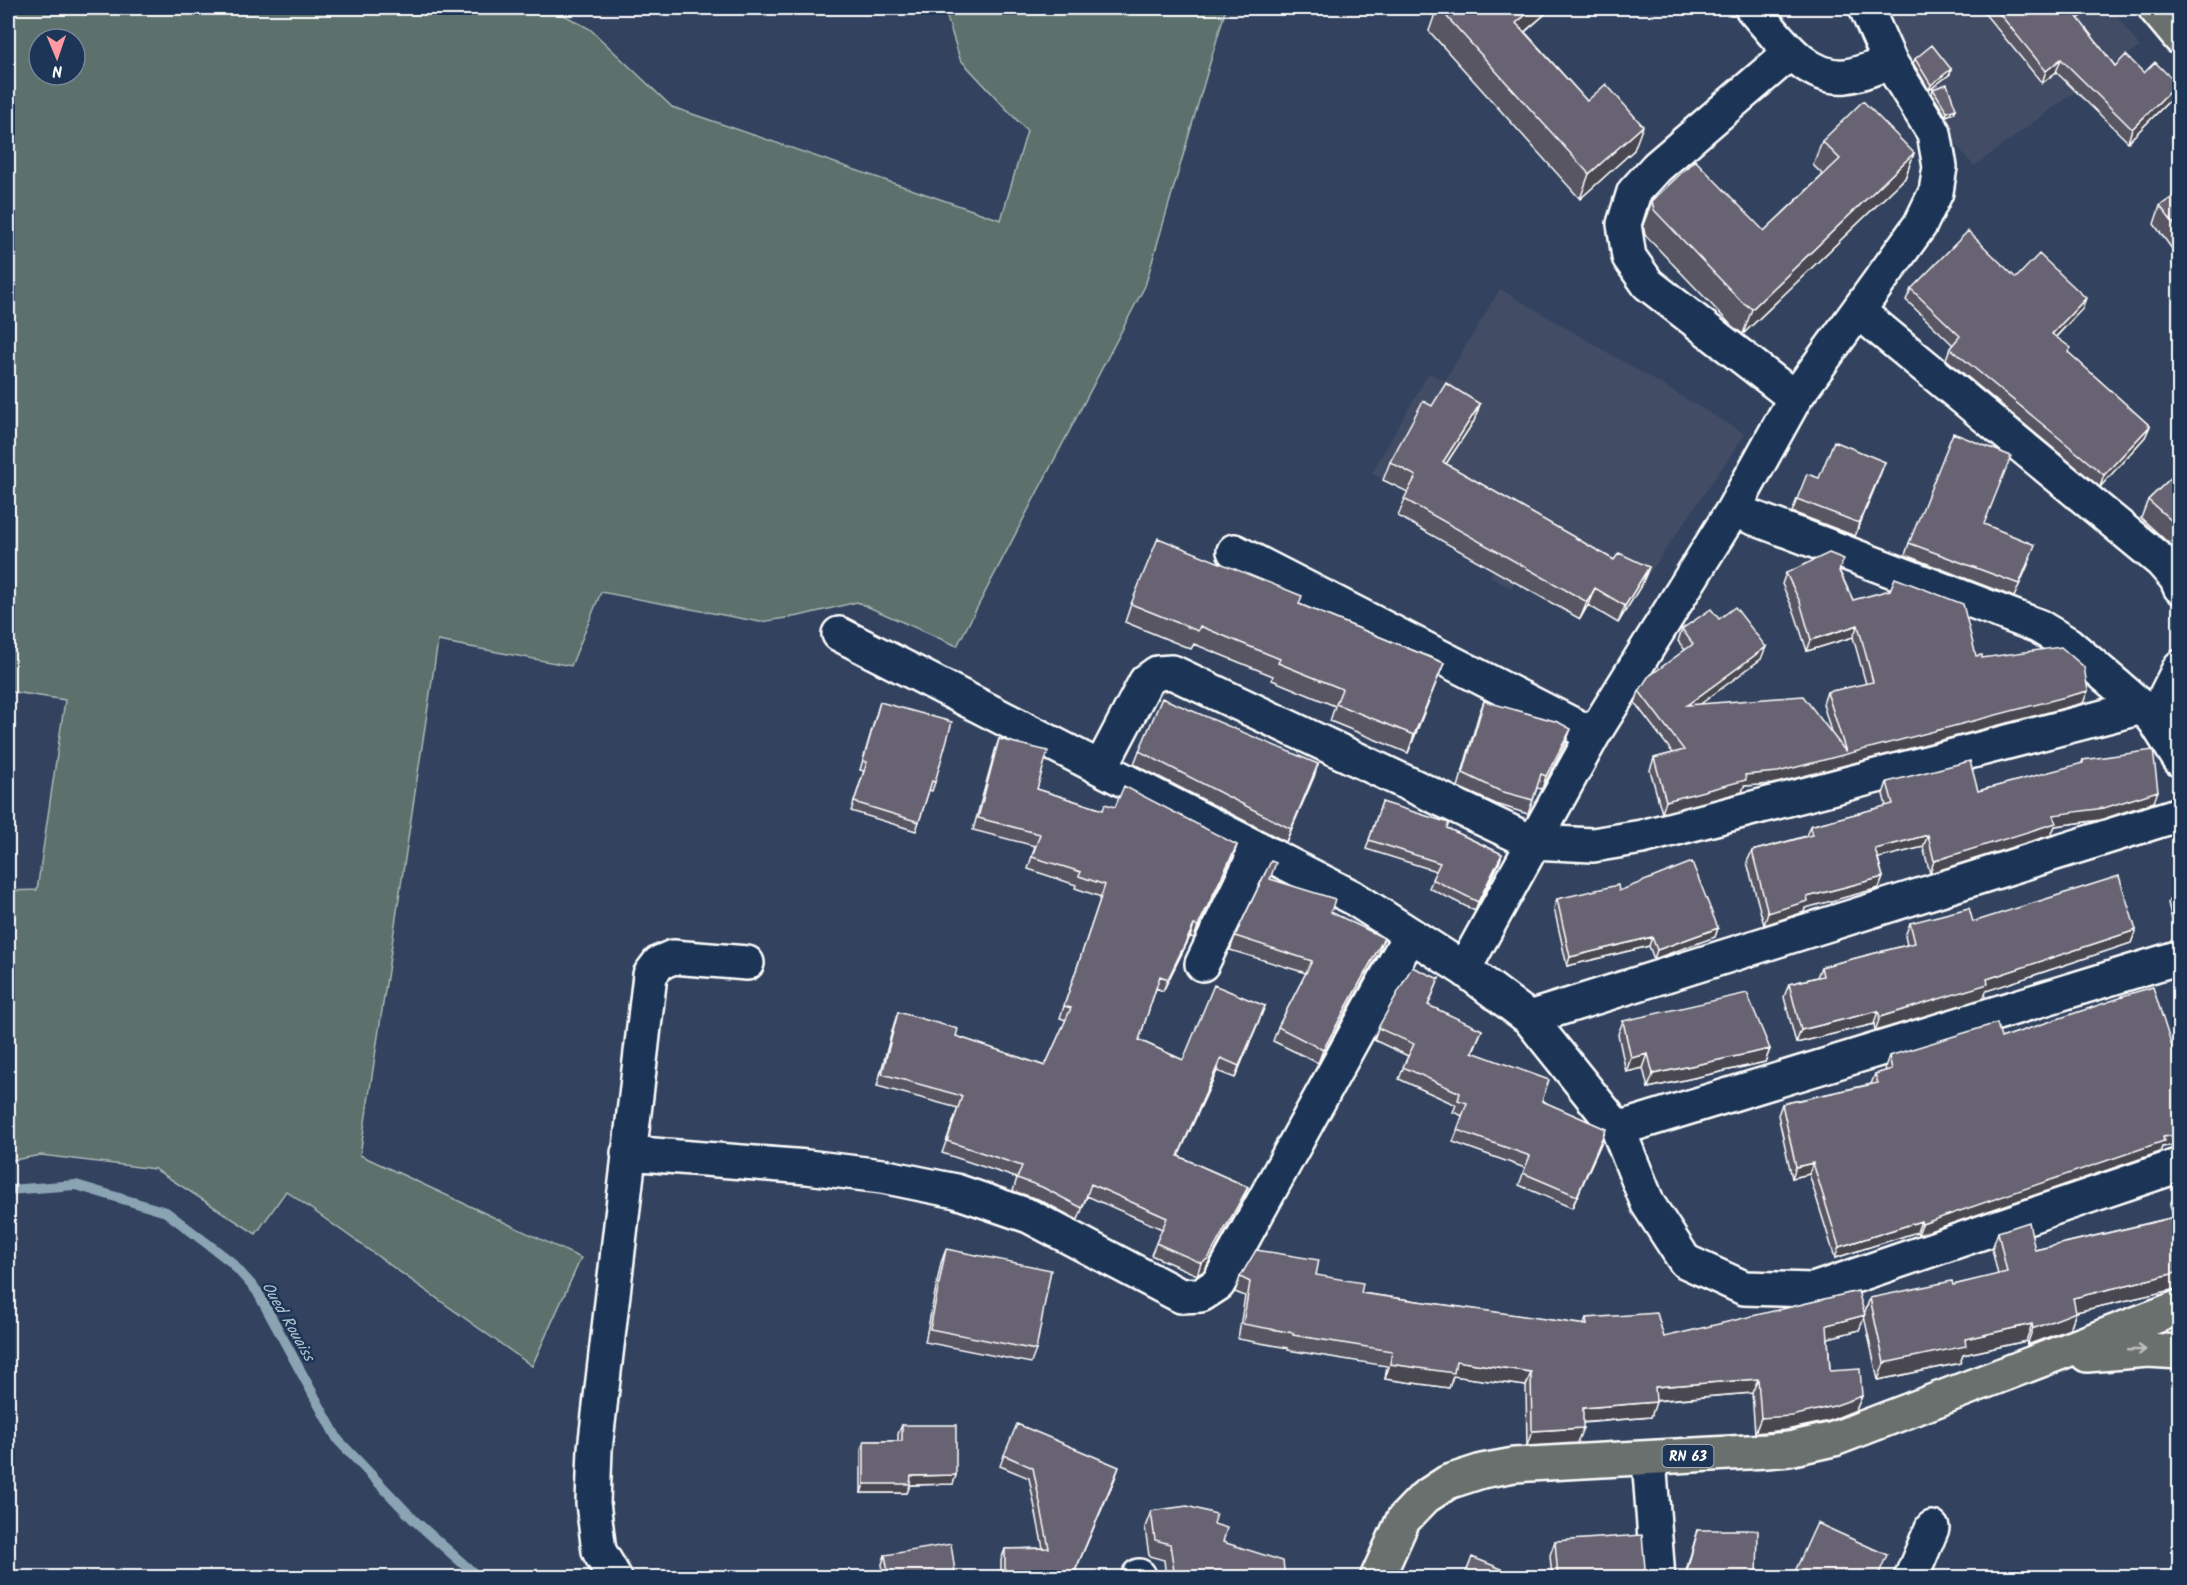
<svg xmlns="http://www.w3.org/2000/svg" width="2187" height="1585" font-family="Kalam,sans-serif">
<rect width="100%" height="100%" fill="#33435f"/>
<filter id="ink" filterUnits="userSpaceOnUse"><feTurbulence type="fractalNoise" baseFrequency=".0167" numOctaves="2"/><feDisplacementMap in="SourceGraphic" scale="12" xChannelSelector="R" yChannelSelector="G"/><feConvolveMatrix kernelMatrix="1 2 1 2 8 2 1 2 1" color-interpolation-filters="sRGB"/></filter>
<g filter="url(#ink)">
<path fill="#434d65" d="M 1877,8 L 2111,8 L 2140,47 L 2121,58 L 1974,166 L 1884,60 Z
M 1500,289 L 1745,434 L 1642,584 L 1618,623 L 1589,606 L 1580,619 L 1515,582 L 1511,588 L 1490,577 L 1493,570 L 1398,516 L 1410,494 L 1372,473 L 1429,373 L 1445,381 Z"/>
<path fill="#5c706c" stroke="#aeb8b6" stroke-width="1.5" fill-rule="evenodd" d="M 8,8 L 551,8 L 590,29 L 672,107 L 1001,220 L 1027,131 L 960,59 L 947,17 L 948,8 L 1226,8 L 1145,286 L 957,646 L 857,602 L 799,616 L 760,622 L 601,592 L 571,666 L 438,641 L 360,1155 L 581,1258 L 532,1366 L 286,1191 L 256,1234 L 155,1169 L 41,1155 L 8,1161 L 8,891 L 37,890 L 65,700 L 8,691 ZM 39,39 L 75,39 L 75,75 L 39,75 Z"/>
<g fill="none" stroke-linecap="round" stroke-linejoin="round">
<path stroke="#8aa4b3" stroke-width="10" d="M 8,1190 L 76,1185 L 166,1212 L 230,1261 L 257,1291 L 338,1440 L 414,1520 L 479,1578"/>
<defs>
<path id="minor" d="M 1752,8 C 1777,35 1804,80 1846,76 C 1861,74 1876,67 1890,62
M 1791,52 L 1657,167 L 1634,192 L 1624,224 L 1629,257 L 1648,284 L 1795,398
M 1858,311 L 2161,561 L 2176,578 L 2180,587
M 1733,510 L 2038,626 L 2068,644 L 2142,707 L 2154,719 L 2180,760
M 1234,551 L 1593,735
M 839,634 L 1352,897 L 1464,969 L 1529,1018 L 1618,1129 L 1648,1204 L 1685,1261 L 1744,1288 L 1813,1290 L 2180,1165
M 2154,719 L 2180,667
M 1101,767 L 1146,681 L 1157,673 L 1172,672 L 1532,842 L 1593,845 L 1642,837 L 2142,707
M 1202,964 L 1258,848
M 1464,969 L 1593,735 L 1733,510 L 1795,398 L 1920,225 L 1936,192 L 1940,167 L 1934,133 L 1890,62 L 1866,8
M 1529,1018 L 2180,814
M 1618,1129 L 2180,957
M 628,1153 L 807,1167 L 882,1176 L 956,1191 L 1029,1216 L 1181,1296 L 1201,1295 L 1218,1284 L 1410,935
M 1649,1459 L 1658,1578
M 1139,1576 L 1139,1578
M 615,1578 L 599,1551 L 593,1503 L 595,1449 L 650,975 L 659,963 L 673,957 L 747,963
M 1911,1578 L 1932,1528"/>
<path id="major" d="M 2155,8 L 2180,38
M 2087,1355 L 2148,1350 L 2180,1352
M 1377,1578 L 1403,1520 L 1425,1497 L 1448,1482 L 1482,1471 L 1514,1465 L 1766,1451 L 1789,1449 L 1834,1439 L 2180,1307"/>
</defs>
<use href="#minor" stroke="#fff" stroke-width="38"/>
<use href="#major" stroke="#fff" stroke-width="38"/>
<use href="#minor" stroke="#1d3557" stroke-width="33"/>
<use href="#major" stroke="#6b706d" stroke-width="33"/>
</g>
<path fill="#595662" stroke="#fff" stroke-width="1.5" d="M 1437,8 L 1552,8 L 1525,32 L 1587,101 L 1634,150 L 1580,199 L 1429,31 Z
M 1980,8 L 2086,8 L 2083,15 L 2078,19 L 2115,66 L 2144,73 L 2173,97 L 2128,142 L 2056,72 L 2042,83 Z
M 1915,59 L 1951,69 L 1950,74 L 1929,90 L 1913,63 Z
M 1933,89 L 1956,109 L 1954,113 L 1946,116 L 1932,94 Z
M 1822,141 L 1914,153 L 1905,178 L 1743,334 L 1732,326 L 1645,235 L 1643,225 L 1652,201 L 1764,231 L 1823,175 L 1813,165 Z
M 2180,192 L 2180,260 L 2154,224 L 2160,206 Z
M 2016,278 L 2082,309 L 2056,337 L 2069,353 L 2150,426 L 2145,437 L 2100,487 L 1946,359 L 1950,348 L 1953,345 L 1906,300 L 1911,289 Z
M 1480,404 L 1474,421 L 1446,464 L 1614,560 L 1649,567 L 1642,584 L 1618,623 L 1588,605 L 1580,619 L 1398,516 L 1408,492 L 1383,480 L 1390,462 L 1432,406 Z
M 1885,462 L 1855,536 L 1792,512 L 1797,499 L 1819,478 Z
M 2180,469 L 2180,554 L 2175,549 L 2141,518 L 2148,500 Z
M 1984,524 L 2031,558 L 2014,597 L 1905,555 L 1909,543 Z
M 1840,572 L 1853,600 L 1976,656 L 1982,658 L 2083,703 L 1773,784 L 1744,786 L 1742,792 L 1662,813 L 1650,770 L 1654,758 L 1673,753 L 1635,703 L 1639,691 L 1685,650 L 1678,641 L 1682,629 L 1719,619 L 1761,659 L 1700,704 L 1832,735 L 1823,704 L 1827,692 L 1866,684 L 1853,637 L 1807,651 L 1795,614 L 1782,584 L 1786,573 Z
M 1131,604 L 1299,604 L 1444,663 L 1408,753 L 1330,721 L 1335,706 L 1272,680 L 1273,676 L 1194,644 L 1191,649 L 1125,622 Z
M 1484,701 L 1566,742 L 1542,789 L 1537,788 L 1528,814 L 1496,804 L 1458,787 L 1479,714 Z
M 880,702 L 935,782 L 932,791 L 929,790 L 916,831 L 851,811 L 864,771 L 860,770 Z
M 999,739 L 1037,789 L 1103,810 L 1237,845 L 1233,857 L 1194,938 L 1190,937 L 1163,991 L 1156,988 L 1139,1040 L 1183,1060 L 1265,1006 L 1235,1078 L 1217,1071 L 1178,1156 L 1248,1187 L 1243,1199 L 1204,1271 L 1197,1275 L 1151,1255 L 1162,1229 L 1087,1196 L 1078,1220 L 1038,1199 L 1013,1191 L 1017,1178 L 942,1153 L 958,1108 L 877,1086 L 894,1024 L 898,1012 L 956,1036 L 1045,1066 L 1066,1020 L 1060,1018 L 1101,897 L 1075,888 L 1076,885 L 1028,869 L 1035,846 L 973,830 L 995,751 Z
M 1139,751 L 1318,764 L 1286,842 L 1134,764 Z
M 2083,760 L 2154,802 L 2100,820 L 2055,826 L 2051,835 L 1930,873 L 1923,847 L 1878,858 L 1883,877 L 1879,888 L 1805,908 L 1804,912 L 1764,925 L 1747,862 L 1752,851 L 1806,836 L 1810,826 L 1886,806 L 1883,794 L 1887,782 L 1978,791 L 2081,764 Z
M 1382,802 L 1447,828 L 1502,854 L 1499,863 L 1475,911 L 1429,888 L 1436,871 L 1366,849 Z
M 1270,879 L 1331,912 L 1379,952 L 1318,1063 L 1273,1041 L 1278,1027 L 1306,973 L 1230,950 L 1235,936 Z
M 2180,889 L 2180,931 L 2175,932 L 2168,903 L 2172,894 Z
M 1619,891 L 1718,928 L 1715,937 L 1654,959 L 1649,946 L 1567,966 L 1554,908 L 1557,899 Z
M 1973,922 L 2136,930 L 2131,943 L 1986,991 L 1984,998 L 1875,1031 L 1874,1024 L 1796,1043 L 1784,997 L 1789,984 L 1817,977 L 1821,967 L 1907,945 L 1905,936 L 1910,923 Z
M 1439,979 L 1428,1006 L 1482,1030 L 1473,1052 L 1602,1141 L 1572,1208 L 1519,1185 L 1525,1168 L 1453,1142 L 1463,1116 L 1453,1112 L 1456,1105 L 1399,1079 L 1408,1056 L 1374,1040 L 1378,1028 Z
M 2122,996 L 2173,1050 L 2180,1049 L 2180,1144 L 2162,1147 L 2160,1152 L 1918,1235 L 1917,1232 L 1835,1258 L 1809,1174 L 1792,1178 L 1778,1115 L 1782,1104 L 1871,1084 L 1875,1074 L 1886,1071 L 1885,1067 L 1889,1056 L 2001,1038 L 2121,998 Z
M 1623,1021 L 1770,1049 L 1765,1062 L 1648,1088 L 1643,1068 L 1626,1072 L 1618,1034 Z
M 2177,1188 L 2180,1188 L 2180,1288 L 2076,1312 L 2070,1329 L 2029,1345 L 2027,1345 L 2026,1341 L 1963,1355 L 1960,1363 L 1878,1380 L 1864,1316 L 1859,1330 L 1828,1338 L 1830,1371 L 1862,1396 L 1856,1410 L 1829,1421 L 1786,1430 L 1755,1433 L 1752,1393 L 1656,1401 L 1651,1417 L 1583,1423 L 1577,1443 L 1527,1446 L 1526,1386 L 1453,1376 L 1449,1388 L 1385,1379 L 1387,1366 L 1288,1350 L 1288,1348 L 1238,1339 L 1245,1296 L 1235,1292 L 1240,1277 L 1316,1275 L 1361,1293 L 1584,1325 L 1586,1318 L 1664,1337 L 1864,1314 L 1870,1298 L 1953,1285 L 1998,1275 L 1992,1249 L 1998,1232 L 2035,1250 L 2174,1217 L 2170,1205 Z
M 946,1249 L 1036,1350 L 1031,1363 L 925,1342 L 941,1263 Z
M 902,1425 L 956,1475 L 953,1484 L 910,1485 L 907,1493 L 861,1493 L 861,1450 L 864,1441 L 898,1441 L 898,1434 Z
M 1004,1455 L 1115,1478 L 1072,1578 L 1001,1578 L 1001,1560 L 1005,1549 L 1043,1548 L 1029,1478 L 1000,1466 Z
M 1151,1511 L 1214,1524 L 1223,1542 L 1285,1578 L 1166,1578 L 1164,1560 L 1149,1556 L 1145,1527 Z
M 1698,1530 L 1757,1578 L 1684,1578 L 1694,1543 Z
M 1555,1541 L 1641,1578 L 1552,1578 L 1550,1555 Z
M 885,1555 L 956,1578 L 884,1578 L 882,1564 Z"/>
<path fill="#484650" stroke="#fff" stroke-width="1.5" d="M 1534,8 L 1552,8 L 1507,47 L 1516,23 Z
M 2081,8 L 2086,8 L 2083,15 L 2069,26 L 2074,13 Z
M 2061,59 L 2056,72 L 2042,83 L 2046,71 Z
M 1951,69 L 1950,74 L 1929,90 L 1931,85 Z
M 2177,84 L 2173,97 L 2128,142 L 2132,129 Z
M 1956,109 L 1954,113 L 1946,116 L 1947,112 Z
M 1643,126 L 1634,150 L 1580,199 L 1589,174 Z
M 1914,153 L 1905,178 L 1743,334 L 1752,309 Z
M 2086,298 L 2082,309 L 2048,345 L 2052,334 Z
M 1480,404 L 1474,421 L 1436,479 L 1443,462 Z
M 2150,426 L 2145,437 L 2100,487 L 2104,475 Z
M 1885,462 L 1880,475 L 1855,536 L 1859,523 Z
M 1649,567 L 1642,584 L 1618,623 L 1625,606 Z
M 1595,588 L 1588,605 L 1580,619 L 1587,602 Z
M 1858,625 L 1853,637 L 1807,651 L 1811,640 Z
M 1766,647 L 1761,659 L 1683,717 L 1687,705 Z
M 1444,663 L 1437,680 L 1408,753 L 1414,735 Z
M 2088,691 L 2083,703 L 1773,784 L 1744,786 L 1742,792 L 1662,813 L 1666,801 L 1745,775 Z
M 1571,729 L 1566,742 L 1542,789 L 1546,776 Z
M 1318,764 L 1314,777 L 1286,842 L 1291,829 Z
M 2158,791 L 2154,802 L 2100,820 L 2055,826 L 2051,835 L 1930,873 L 1934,861 L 2053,815 Z
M 1928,835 L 1923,847 L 1871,860 L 1875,849 Z
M 1237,845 L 1233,857 L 1194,938 L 1198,926 Z
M 1502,854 L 1499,863 L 1475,911 L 1478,902 Z
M 1883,877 L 1879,888 L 1805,908 L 1804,912 L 1764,925 L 1768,913 L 1807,897 Z
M 2180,922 L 2180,931 L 2175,932 L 2178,923 Z
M 1194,925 L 1190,937 L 1163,991 L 1168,979 Z
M 1718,928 L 1715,937 L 1654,959 L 1657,950 Z
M 2136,930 L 2131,943 L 1986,991 L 1984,998 L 1875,1031 L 1880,1017 L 1987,979 Z
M 1652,937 L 1649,946 L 1567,966 L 1570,957 Z
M 1384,938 L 1379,952 L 1318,1063 L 1323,1050 Z
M 1265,1006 L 1235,1078 L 1239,1066 Z
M 1878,1011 L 1874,1024 L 1796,1043 L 1801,1030 Z
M 1770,1049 L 1765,1062 L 1648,1088 L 1653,1074 Z
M 1648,1054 L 1643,1068 L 1626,1072 L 1631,1058 Z
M 1221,1058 L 1217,1071 L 1173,1168 L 1178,1156 Z
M 1606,1129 L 1602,1141 L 1572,1208 L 1577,1196 Z
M 2180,1134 L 2180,1144 L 2162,1147 L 2160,1152 L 1918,1235 L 1922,1224 L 2163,1137 Z
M 1813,1163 L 1809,1174 L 1792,1178 L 1796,1167 Z
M 1248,1187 L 1243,1199 L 1204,1271 L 1197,1275 L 1201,1263 Z
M 1921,1221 L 1917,1232 L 1835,1258 L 1839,1247 Z
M 2180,1272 L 2180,1288 L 2076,1312 L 2070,1329 L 2027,1345 L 2033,1328 L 2073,1298 Z
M 1865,1315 L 1859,1330 L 1821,1340 L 1827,1325 Z
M 2032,1324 L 2026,1341 L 1963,1355 L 1960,1363 L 1878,1380 L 1884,1363 L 1965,1339 Z
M 1456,1361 L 1531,1372 L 1526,1386 L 1453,1376 L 1449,1388 L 1385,1379 L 1390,1364 Z
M 1758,1379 L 1752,1393 L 1650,1401 L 1655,1387 Z
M 1862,1396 L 1856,1410 L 1829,1421 L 1786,1430 L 1755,1433 L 1761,1418 Z
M 1656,1402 L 1651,1417 L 1577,1423 L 1583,1408 Z
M 1583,1428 L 1577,1443 L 1527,1446 L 1532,1431 Z
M 1119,1467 L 1115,1478 L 1072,1578 L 1072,1571 Z
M 956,1475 L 953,1484 L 910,1485 L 907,1493 L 861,1493 L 864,1484 L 911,1476 Z"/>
<path fill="#676472" stroke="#fff" stroke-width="1.5" d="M 1439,8 L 1534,8 L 1516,23 L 1587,101 L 1606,84 L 1643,126 L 1589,174 Z
M 1995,8 L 2081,8 L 2074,13 L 2115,66 L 2126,55 L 2144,73 L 2155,62 L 2177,84 L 2132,129 L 2061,59 L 2046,71 Z
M 1932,45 L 1951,69 L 1931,85 L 1915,59 Z
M 1947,84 L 1956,109 L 1947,112 L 1933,89 Z
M 1863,101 L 1914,153 L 1752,309 L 1741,301 L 1654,210 L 1652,201 L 1695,160 L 1764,231 L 1840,159 L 1822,141 Z
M 2180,192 L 2180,232 L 2160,206 Z
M 1968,231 L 2016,278 L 2039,254 L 2086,298 L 2052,334 L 2071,348 L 2068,352 L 2150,426 L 2104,475 L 1950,348 L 1960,336 L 1911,289 Z
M 1446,383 L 1480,404 L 1443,462 L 1614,560 L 1619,553 L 1649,567 L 1625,606 L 1595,588 L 1587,602 L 1404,499 L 1416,476 L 1390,462 L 1423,401 L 1432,406 Z
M 1953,433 L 2011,456 L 1984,524 L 2035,545 L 2019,584 L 1909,543 Z
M 1834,441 L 1885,462 L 1859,523 L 1797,499 L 1807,474 L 1819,478 Z
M 2180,469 L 2180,528 L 2148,500 Z
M 1158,538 L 1302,596 L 1299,604 L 1444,663 L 1414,735 L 1336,704 L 1342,689 L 1278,663 L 1280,659 L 1200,626 L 1198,631 L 1131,604 Z
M 1829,553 L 1844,559 L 1839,571 L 1853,600 L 1890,590 L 1895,578 L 1963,604 L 1976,656 L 1982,655 L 1982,658 L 2061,647 L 2084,667 L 2088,691 L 1778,772 L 1745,775 L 1746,780 L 1666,801 L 1654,758 L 1684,750 L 1639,691 L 1648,677 L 1693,644 L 1682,629 L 1711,609 L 1719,619 L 1735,607 L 1766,647 L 1687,705 L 1803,696 L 1846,752 L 1827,692 L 1873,682 L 1858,625 L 1811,640 L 1800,602 L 1786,573 Z
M 1162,698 L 1318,764 L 1291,829 L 1139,751 Z
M 1484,701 L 1558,722 L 1571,729 L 1546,776 L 1541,774 L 1533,800 L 1500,791 L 1463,773 Z
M 880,702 L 952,722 L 935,782 L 932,781 L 919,822 L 854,802 L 867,762 L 863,761 Z
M 999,739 L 1048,751 L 1037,789 L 1103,810 L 1105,804 L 1115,807 L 1124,786 L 1237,845 L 1198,926 L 1194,925 L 1168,979 L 1160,976 L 1139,1040 L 1183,1060 L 1214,985 L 1265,1006 L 1239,1066 L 1221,1058 L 1178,1156 L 1248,1187 L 1208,1259 L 1201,1263 L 1156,1243 L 1167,1218 L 1091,1184 L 1082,1208 L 1042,1187 L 1017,1178 L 1022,1166 L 947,1141 L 962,1096 L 882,1074 L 898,1012 L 958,1029 L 956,1036 L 1045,1066 L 1071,1008 L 1064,1006 L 1105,885 L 1079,876 L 1081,872 L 1032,857 L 1040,834 L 978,818 Z
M 2153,750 L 2158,791 L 2104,808 L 2053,815 L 2056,823 L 1934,861 L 1928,835 L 1875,849 L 1883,877 L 1807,897 L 1808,901 L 1768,913 L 1752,851 L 1812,835 L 1810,826 L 1893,804 L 1887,782 L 1970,761 L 1978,791 L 2083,763 L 2083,760 Z
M 1382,802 L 1449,823 L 1447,828 L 1502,854 L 1478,902 L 1432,879 L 1440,863 L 1369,840 Z
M 1271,861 L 1276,863 L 1270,879 L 1335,899 L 1331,912 L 1384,938 L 1323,1050 L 1278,1027 L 1312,961 L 1235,936 Z
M 1692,862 L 1718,928 L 1657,950 L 1652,937 L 1570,957 L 1557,899 L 1618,885 L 1619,891 Z
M 2119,876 L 2136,930 L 1987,979 L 1988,984 L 1880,1017 L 1878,1011 L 1801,1030 L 1789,984 L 1823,976 L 1821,967 L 1915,943 L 1910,923 L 1969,908 L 1973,922 Z
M 2180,889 L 2180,922 L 2178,923 L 2172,894 Z
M 1412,967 L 1439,979 L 1428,1005 L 1482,1030 L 1472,1052 L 1549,1080 L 1542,1101 L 1606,1129 L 1577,1196 L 1523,1173 L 1530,1156 L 1457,1130 L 1467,1103 L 1458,1100 L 1460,1093 L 1403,1067 L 1414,1044 L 1378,1028 Z
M 2153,987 L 2173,1050 L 2180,1049 L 2180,1134 L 2163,1137 L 2164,1141 L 1922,1224 L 1921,1221 L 1839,1247 L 1813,1163 L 1796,1167 L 1782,1104 L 1878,1083 L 1875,1074 L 1892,1069 L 1889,1056 L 1997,1023 L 2001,1038 L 2123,997 L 2122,996 Z
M 1747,993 L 1770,1049 L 1653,1074 L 1648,1054 L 1631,1058 L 1623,1021 Z
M 2177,1188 L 2180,1188 L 2180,1200 Z
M 2180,1216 L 2180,1272 L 2073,1298 L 2076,1312 L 2035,1328 L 2033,1328 L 2032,1324 L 1965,1339 L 1966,1346 L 1884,1363 L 1870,1298 L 1952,1281 L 1953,1285 L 2007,1272 L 1998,1232 L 2029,1222 L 2035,1250 Z
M 946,1249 L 1051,1270 L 1036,1350 L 930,1329 Z
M 1256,1250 L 1319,1260 L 1316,1275 L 1363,1283 L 1361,1293 L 1587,1325 L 1586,1318 L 1657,1313 L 1664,1337 L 1858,1291 L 1865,1315 L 1827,1325 L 1830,1371 L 1860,1369 L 1862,1396 L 1834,1406 L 1792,1416 L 1761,1418 L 1758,1379 L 1655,1387 L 1656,1402 L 1583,1408 L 1583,1428 L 1532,1431 L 1531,1372 L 1456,1361 L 1454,1373 L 1390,1364 L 1392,1351 L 1293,1335 L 1293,1333 L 1243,1324 L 1250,1282 L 1240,1277 Z
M 1017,1424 L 1119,1467 L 1075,1571 L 1072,1571 L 1072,1578 L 1005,1578 L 1005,1549 L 1049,1548 L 1033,1468 L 1004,1455 Z
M 902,1425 L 956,1425 L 956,1475 L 911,1476 L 910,1484 L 864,1484 L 864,1441 L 902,1441 Z
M 1187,1506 L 1216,1514 L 1214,1524 L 1227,1528 L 1223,1542 L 1283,1561 L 1285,1578 L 1175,1578 L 1170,1544 L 1155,1540 L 1151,1511 Z
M 1817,1523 L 1887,1555 L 1877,1578 L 1792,1578 Z
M 1698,1530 L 1758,1530 L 1757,1578 L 1685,1578 Z
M 1642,1535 L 1645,1568 L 1641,1578 L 1558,1578 L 1555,1541 Z
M 951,1544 L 956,1578 L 889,1578 L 885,1555 Z
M 1472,1557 L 1524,1578 L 1464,1578 Z"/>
<defs><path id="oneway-shaft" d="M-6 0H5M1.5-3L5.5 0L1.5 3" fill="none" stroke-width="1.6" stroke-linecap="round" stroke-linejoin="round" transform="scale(1.5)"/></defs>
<use stroke="#bcbfbd" href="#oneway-shaft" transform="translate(2137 1350) rotate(-2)"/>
</g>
<g text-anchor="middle" stroke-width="5" stroke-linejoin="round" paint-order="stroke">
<rect fill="#1d3557" stroke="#bbc2cd" stroke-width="1.5" x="1662.5" y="1445" width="51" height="22" rx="4.5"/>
<g font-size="14" font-weight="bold" fill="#fff">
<text x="1688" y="1461">RN 63</text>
</g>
<g font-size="16" font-style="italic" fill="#b1c3cd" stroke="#1d3557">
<text transform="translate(289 1321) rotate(60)" y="6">Oued Rouaiss</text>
</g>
</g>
<rect width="2187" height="1585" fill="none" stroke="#1d3557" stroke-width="30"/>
<rect x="15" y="15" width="2157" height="1555" fill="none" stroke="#fff" stroke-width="2" filter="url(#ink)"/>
<g transform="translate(57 57) rotate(178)"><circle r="28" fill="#1d3557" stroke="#77869a" stroke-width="1.5"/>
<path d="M0-4.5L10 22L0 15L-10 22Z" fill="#ff9aa2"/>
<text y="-9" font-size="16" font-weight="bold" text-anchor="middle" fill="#ffffff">N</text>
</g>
</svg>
